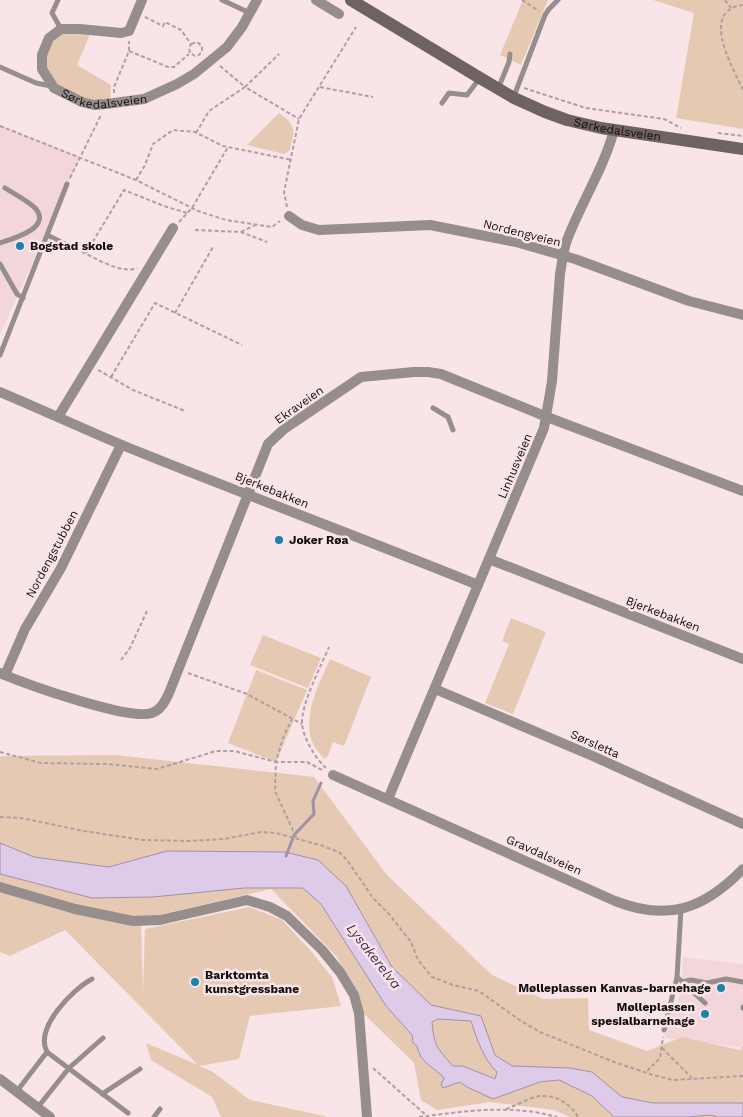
<svg xmlns="http://www.w3.org/2000/svg" width="743" height="1117" font-family="'Work Sans',sans-serif">
<rect width="100%" height="100%" fill="#f9e5e8"/>
<path fill="#f2d6da" d="M 0,125 L 80,157 L 0,335 Z
M 683,957 L 743,964 L 743,1043 L 739,1047 L 664,1038 L 671,1013 L 675,1011 L 679,996 L 682,982 Z"/>
<path fill="#e6c9b2" d="M 523,0 L 548,0 L 521,65 L 500,55 Z
M 653,0 L 743,0 L 743,129 L 676,118 L 694,13 Z
M 63,32 L 90,34 L 77,65 L 111,85 L 110,101 C 101,101 92,101 83,98 C 49,87 27,57 63,32 Z
M 279,113 C 298,126 294,130 290,150 L 284,154 L 247,145 Z
M 511,618 L 546,632 L 513,714 L 485,703 L 509,644 L 502,641 Z
M 263,635 L 321,658 L 308,688 L 250,665 Z
M 330,659 L 371,677 L 344,746 L 333,742 L 328,756 L 324,759 C 320,753 313,746 311,739 C 304,711 319,684 330,659 Z
M 256,670 L 307,690 L 276,762 L 228,743 Z
M 116,755 L 314,777 L 387,875 L 492,975 L 543,999 L 588,998 L 589,1030 L 647,1051 L 682,1037 L 740,1050 L 743,1044 L 743,1117 L 570,1117 L 554,1110 L 490,1102 L 437,1110 L 421,1100 L 414,1063 L 359,1009 L 356,995 L 337,957 L 271,889 L 141,919 L 143,994 L 145,929 L 249,907 L 265,913 L 282,920 L 311,951 L 332,977 L 341,1006 L 250,1016 L 239,1059 L 199,1066 L 213,1072 L 250,1100 L 328,1117 L 221,1117 L 212,1097 L 151,1060 L 146,1043 L 198,1065 L 65,930 L 10,956 L 0,952 L 0,756 Z"/>
<path fill="#decae9" stroke="#a191a7" fill-rule="evenodd" d="M 0,843 L 34,857 L 109,867 L 167,851 L 285,852 L 318,860 L 346,886 L 392,967 L 431,1005 L 481,1016 L 495,1055 L 512,1066 L 570,1068 L 592,1072 L 622,1097 L 653,1103 L 743,1103 L 743,1117 L 718,1117 L 710,1115 L 688,1117 L 614,1117 L 592,1096 L 559,1080 L 540,1082 L 493,1099 L 467,1087 L 460,1082 L 443,1088 L 441,1085 L 444,1078 C 434,1066 420,1064 417,1046 L 413,1043 L 412,1035 L 386,1006 L 321,904 L 303,888 L 244,888 L 153,897 L 92,898 L 0,874 ZM 438,1019 L 471,1021 C 477,1040 483,1058 497,1072 L 495,1079 L 463,1066 L 453,1066 C 437,1048 434,1046 432,1022 Z"/>
<g fill="none" stroke-linecap="round" stroke-linejoin="round">
<path stroke="#a191a7" stroke-width="3" d="M 286,856 L 294,835 L 314,814 L 313,801 L 321,783"/>
<path stroke="#af9fa2" stroke-width="2" stroke-dasharray="4 2.5" stroke-linecap="butt" d="M 522,0 L 539,11
M 725,0 L 731,8
M 743,5 C 740,6 735,6 732,8 C 705,22 735,72 743,90
M 145,17 L 163,26 L 165,22 L 181,30 L 191,44 L 189,48 L 190,53 L 195,56 L 199,55 L 202,51 L 202,46 L 197,42 L 191,44
M 129,51 L 168,67 L 174,67 L 189,54
M 220,66 L 245,87 L 279,54
M 320,87 L 373,97
M 524,88 L 586,108 L 664,119 L 681,128
M 114,93 L 114,87 L 129,51 L 129,41
M 0,126 L 136,180 L 198,211 L 226,220 L 272,227 L 280,221
M 196,133 L 209,111 L 245,87 L 299,119
M 718,133 L 743,136
M 70,178 L 101,115
M 136,180 L 145,165 L 153,144 L 173,130 L 195,132 L 223,146 L 292,160
M 287,207 L 284,192 L 299,119 L 356,27
M 179,222 L 192,208 L 228,147
M 195,230 L 241,232 L 267,242
M 241,232 L 257,224
M 76,249 C 92,256 121,275 137,268
M 86,253 L 124,190 L 164,206 L 187,213
M 175,313 L 213,247
M 98,370 L 133,390 L 185,411
M 111,377 L 155,303 L 242,345
M 121,660 L 130,648 L 147,611
M 188,673 L 247,694 L 302,724
M 0,752 L 41,763 L 107,764 L 157,769 L 216,751 L 234,751 L 276,762 L 283,738 L 292,719
M 326,768 C 315,758 304,739 302,724 C 301,704 321,666 329,647
M 0,817 L 21,818 L 84,831 L 143,840 L 189,841 L 224,839 L 261,832 L 276,833 L 320,845 L 339,852 L 347,860 L 373,898 L 389,914 L 411,942 L 418,960 L 432,977 L 453,985 L 479,991 L 521,1021 L 540,1032 L 614,1062 L 653,1075 L 673,1080 L 743,1076
M 296,837 L 275,791 L 276,762 L 307,762 L 324,771
M 662,1048 L 692,1078
M 373,1068 L 427,1116
M 647,1071 L 660,1058 L 663,1037
M 506,1109 C 515,1106 531,1097 539,1096 C 556,1095 570,1103 578,1117
M 419,1117 C 465,1111 512,1104 557,1117"/>
<path stroke="#968e8c" stroke-width="5" d="M 58,0 L 52,13 L 61,29
M 222,0 L 250,13
M 0,67 L 36,83 L 51,86
M 498,89 L 509,62 L 510,54
M 514,96 L 545,15 L 549,9 L 558,0
M 442,103 L 449,93 L 467,95 L 479,79
M 47,235 L 71,247
M 0,243 C 12,239 53,228 35,208 C 27,200 14,194 5,188
M 0,264 L 17,294 L 23,298
M 0,355 L 67,184
M 433,408 L 448,417 L 453,430
M 681,909 L 677,977 L 705,1003
M 92,979 C 73,989 34,1028 47,1052 L 128,1113
M 682,982 L 691,980 L 707,983 L 726,979 L 743,982
M 743,1008 L 743,1007
M 664,1030 L 677,977
M 17,1091 L 47,1052
M 102,1094 L 140,1069
M 38,1107 L 69,1068 L 103,1038
M 154,1117 L 160,1109"/>
<g stroke="#968e8c" stroke-width="10">
<path id="s1" d="M 142,0 L 129,31 L 121,33 L 80,29 L 61,29 L 49,38 L 42,55 L 42,69 L 54,88 L 82,102 L 94,105 L 106,104 L 144,99 L 177,84 L 194,74 L 227,47 L 242,27 L 257,0"/>
<path d="M 316,0 L 339,14"/>
<path d="M 289,216 L 302,225 L 319,230 L 430,225 L 516,242 L 575,259 L 689,301 L 743,315"/>
<path d="M 0,392 C 41,409 81,428 122,445 C 240,493 360,537 478,585"/>
<path d="M 58,417 L 173,228"/>
<path d="M 489,559 L 743,659"/>
<path d="M 0,673 C 26,684 129,721 152,713 C 161,710 165,701 169,693 L 268,444 L 284,429 L 361,377 L 414,372 L 428,372 L 441,374 L 547,417 L 743,491"/>
<path d="M 5,675 L 25,629 L 61,568 L 121,445"/>
<path d="M 435,689 L 595,757 L 743,824"/>
<path d="M 333,775 L 615,901 C 668,922 704,909 743,869"/>
<path d="M 388,799 L 544,428 L 552,381 L 560,274 C 562,263 563,251 567,240 C 581,203 604,168 614,130"/>
<path d="M 0,887 L 75,909 L 133,921 L 160,920 L 247,900 L 270,907 L 287,916 L 322,950 L 340,972 L 354,995 L 359,1013 L 367,1117"/>
<path d="M 0,1079 L 50,1117"/>
</g>
<path stroke="#6e6360" stroke-width="12" id="s2" d="M 351,0 L 480,78 L 514,98 L 545,112 L 567,120 L 601,128 L 743,149"/>
</g>
<g fill="#1e81ac" stroke="#f9e5e8" stroke-width="2">
<circle cx="20" cy="246" r="5"/>
<circle cx="279" cy="540" r="5"/>
<circle cx="195" cy="982" r="5"/>
<circle cx="721" cy="988" r="5"/>
<circle cx="705" cy="1014" r="5"/>
</g>
<g text-anchor="middle" stroke-width="5" stroke-linejoin="round" paint-order="stroke">
<g font-size="12" fill="#130d0e" stroke="#f9e5e8">
<text dy="4" stroke="none"><textPath href="#s1" startOffset="225">Sørkedalsveien</textPath></text>
<text dy="4" stroke="none"><textPath href="#s2" startOffset="299">Sørkedalsveien</textPath></text>
<text transform="translate(522 233) rotate(14)" y="4">Nordengveien</text>
<text transform="translate(299 405) rotate(-35)" y="4">Ekraveien</text>
<text transform="translate(515 466) rotate(-67)" y="4">Linhusveien</text>
<text transform="translate(272 490) rotate(22)" y="4">Bjerkebakken</text>
<text transform="translate(52 554) rotate(-62)" y="4">Nordengstubben</text>
<text transform="translate(663 614) rotate(21)" y="4">Bjerkebakken</text>
<text transform="translate(595 744) rotate(24)" y="4">Sørsletta</text>
<text transform="translate(544 855) rotate(24)" y="4">Gravdalsveien</text>
</g>
<g font-size="12" font-weight="bold" fill="#130d0e" stroke="#f9e5e8" text-anchor="start">
<text x="30" y="250">Bogstad skole</text>
<text x="289" y="544">Joker Røa</text>
<text x="205" y="979">Barktomta<tspan x="205" dy="14">kunstgressbane</tspan></text>
<text x="711" y="992" text-anchor="end">Mølleplassen Kanvas-barnehage</text>
<text x="695" y="1011" text-anchor="end">Mølleplassen<tspan x="695" dy="14">spesialbarnehage</tspan></text>
</g>
<g font-size="14" font-style="italic" fill="#492e57" stroke="#f9e5e8">
<text transform="translate(374 956) rotate(52)" y="5">Lysakerelva</text>
</g>
</g>
</svg>
